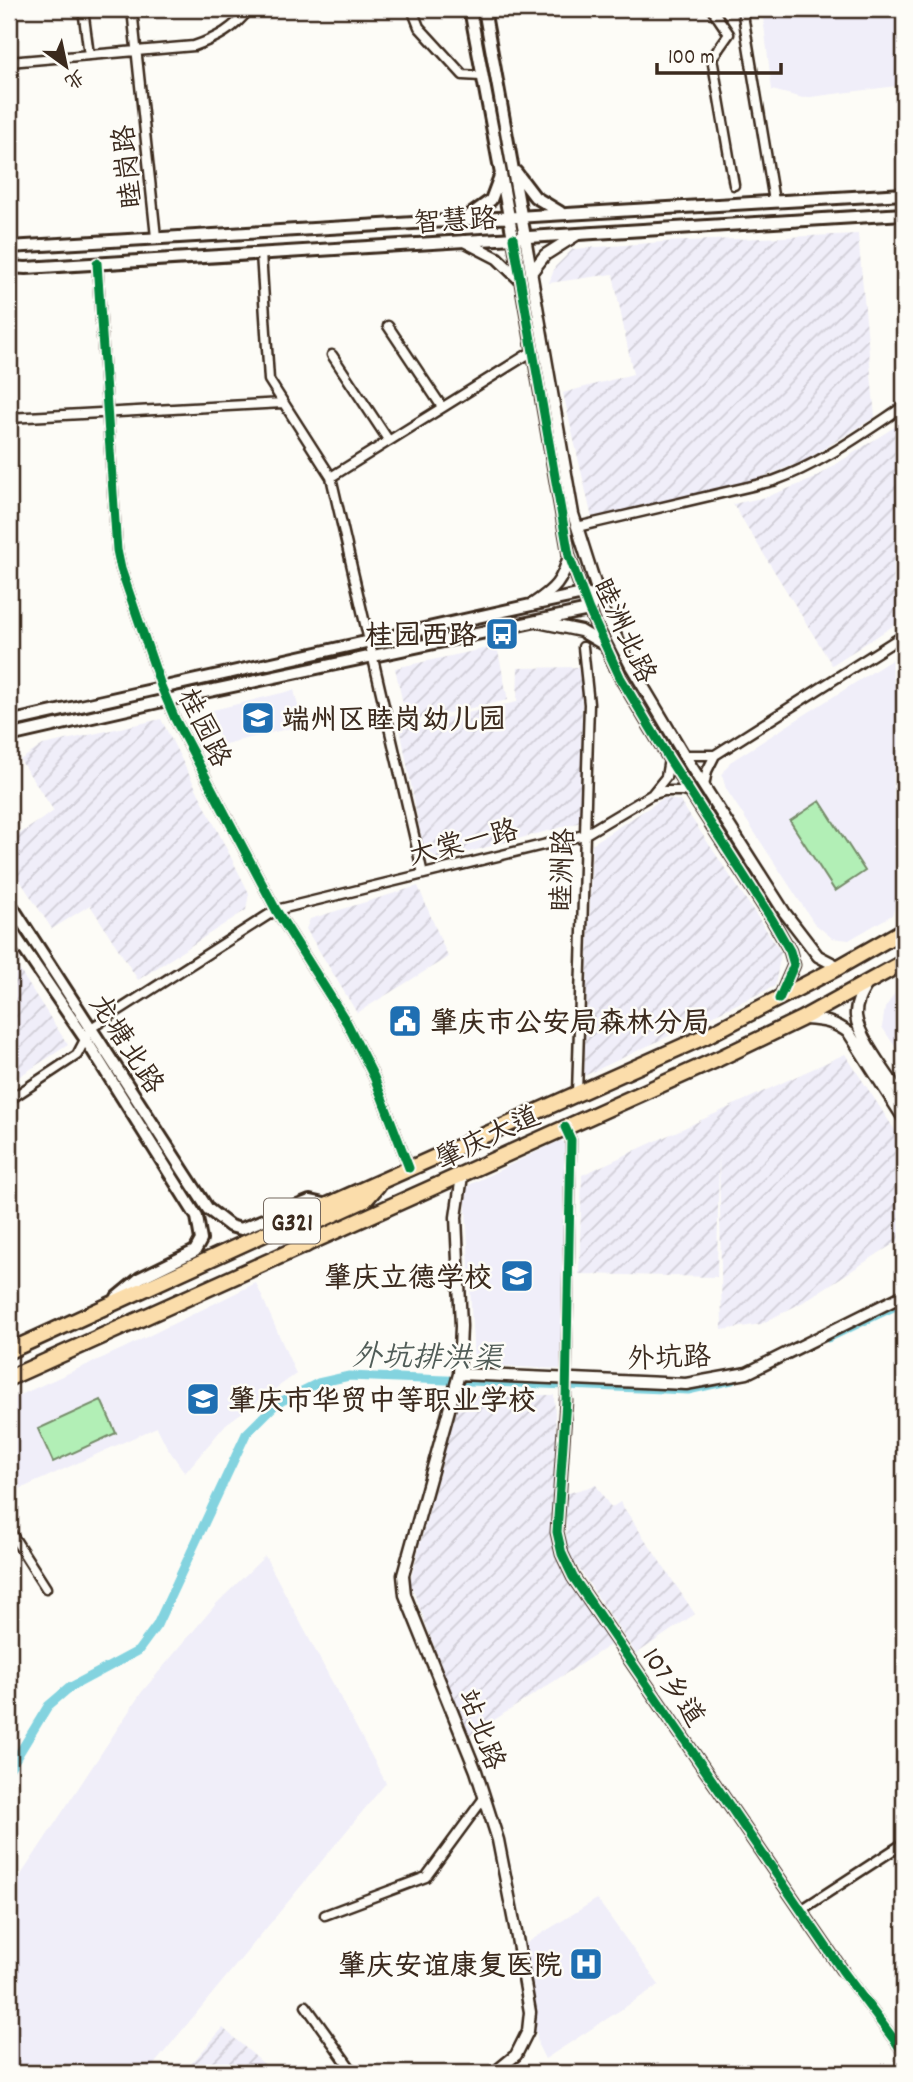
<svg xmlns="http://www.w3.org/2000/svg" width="913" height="2082" font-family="Dekko,'LXGW WenKai TC',sans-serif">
<defs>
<pattern id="industrial-furrows" width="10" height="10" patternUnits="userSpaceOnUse" patternTransform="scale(1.75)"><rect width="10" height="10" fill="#f0eef9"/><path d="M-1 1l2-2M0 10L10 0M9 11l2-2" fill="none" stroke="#cfccd5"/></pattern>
</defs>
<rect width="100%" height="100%" fill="#fdfcf7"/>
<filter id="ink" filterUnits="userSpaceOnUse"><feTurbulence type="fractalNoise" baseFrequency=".0143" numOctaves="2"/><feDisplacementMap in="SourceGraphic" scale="14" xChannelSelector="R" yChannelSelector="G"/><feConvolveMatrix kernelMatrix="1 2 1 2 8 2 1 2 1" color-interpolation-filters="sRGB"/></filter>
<g filter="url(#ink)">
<path fill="#f0eef9" d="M 762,9 L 904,9 L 904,85 L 803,98 L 772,90 Z
M 904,652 L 904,896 L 898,899 L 892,915 L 849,940 L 832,938 L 814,923 L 726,789 L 722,775 L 730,762 Z
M 294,690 L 303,725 L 221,745 L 213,710 Z
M 904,988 L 904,1060 L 882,1027 L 885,1008 L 895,993 Z
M 561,1140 L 568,1146 L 561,1369 L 474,1365 L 465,1187 Z
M 256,1283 L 296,1374 L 226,1424 L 185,1473 L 167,1447 L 157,1427 L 9,1494 L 9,1400 L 122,1349 Z
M 265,1556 L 386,1783 L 147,2073 L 9,2073 L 9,1893 L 141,1693 L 217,1603 Z
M 597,1899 L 659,1985 L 545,2059 L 538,2045 L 525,1944 Z"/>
<path fill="url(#industrial-furrows)" d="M 858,234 L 875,417 L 804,461 L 757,479 L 592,518 L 563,393 L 633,374 L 613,274 L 549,283 L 555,267 L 573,249 L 663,242 Z
M 904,421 L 904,619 L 832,665 L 733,504 L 766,497 L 811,480 Z
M 497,646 L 508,700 L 407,722 L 395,668 Z
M 582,667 L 581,822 L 439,860 L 423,846 L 400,728 L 517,702 L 518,668 Z
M 161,719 L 249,893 L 246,910 L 138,980 L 90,905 L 52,929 L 9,864 L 9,841 L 54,811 L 20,760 L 43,745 Z
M 664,798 L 680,801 L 781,952 L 775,986 L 584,1076 L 592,844 Z
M 418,886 L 448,957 L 357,1013 L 306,929 L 310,919 Z
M 9,954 L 68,1045 L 9,1083 Z
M 845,1054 L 904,1144 L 904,1237 L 803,1302 L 761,1324 L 722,1330 L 719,1150 L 717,1277 L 579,1274 L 582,1175 Z
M 460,1395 L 554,1395 L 562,1553 L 613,1643 L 468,1737 L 410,1582 Z
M 596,1485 L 611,1508 L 620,1502 L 695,1614 L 636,1654 L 567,1551 L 565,1494 Z
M 223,2028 L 274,2073 L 183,2073 Z"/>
<path fill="#b2efb6" stroke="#768c6a" stroke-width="2" d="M 820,801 L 865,871 L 835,891 L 790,821 Z
M 101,1400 L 116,1433 L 53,1462 L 38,1429 Z"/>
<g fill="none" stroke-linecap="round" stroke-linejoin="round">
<path stroke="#83d3df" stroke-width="9" d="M 828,1338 L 904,1302
M 9,1770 L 48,1706 L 69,1688 L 138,1651 L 157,1625 L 246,1434 L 276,1404 L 318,1383 L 349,1376 L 688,1390 L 732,1380"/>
<defs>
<path id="minor" d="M 83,9 L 89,55
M 132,9 L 156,237
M 412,9 L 419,27 L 463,75 L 481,76
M 712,9 L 729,34 L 712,58 L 734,185
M 742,9 L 774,201
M 9,62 L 194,46 C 217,38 234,29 249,9
M 261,253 L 269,380 L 331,477 L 423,874
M 97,263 L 117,550 L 121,569 L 161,686 L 175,719 L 276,910 L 347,1023 L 374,1077 L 409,1168
M 388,326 L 442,407
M 332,355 L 389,441
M 9,418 L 283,403
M 331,477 L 533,351
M 577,527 L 773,481 C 821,464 862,434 904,406
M 684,755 L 715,755
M 704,786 L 707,771 L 715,755 L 904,635
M 653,793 L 666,777 L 669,759
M 577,1094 L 589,704 L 583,647
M 9,1100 L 77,1055 L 91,1028 L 276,910 L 584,835 L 651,795 L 664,791 L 683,791 L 692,794
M 565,1127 L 571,1140 L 566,1400
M 9,1530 L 46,1588
M 801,1910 L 904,1843
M 325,1915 L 426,1877 L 484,1798
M 842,1970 L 904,2053
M 306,2006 L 354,2073"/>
<path id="tertiary" d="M 525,237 L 573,514 L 605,615 L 631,666 L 684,755 L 785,913 L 818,956 L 839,967
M 513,238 L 569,556 L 589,610 L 620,677 L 669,759 L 773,921 L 790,951 L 794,965 L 779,999
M 464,241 L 497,258 L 520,280
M 531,273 L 545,255 L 578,234
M 533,604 C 555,589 562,582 569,556
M 538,622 L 581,631 L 603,644
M 867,984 C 861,994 855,1004 856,1016 C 858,1038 892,1080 904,1100
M 805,1019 C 823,1020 835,1022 849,1033 L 904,1119
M 462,1176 L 456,1217 L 461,1326 L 459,1374 L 403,1575 L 405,1595 L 476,1771 L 498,1840 L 516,1932 L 530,2012 L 528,2031 L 516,2055 L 494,2073
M 459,1374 L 686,1384 L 747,1373 L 904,1295
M 566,1400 L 557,1532 L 562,1554 L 573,1577 L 842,1970"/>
<path id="secondary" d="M 470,9 L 513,238
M 484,9 L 525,237
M 516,172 L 535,197 L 560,212
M 466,218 L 491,200 L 500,176
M 9,247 L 904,194
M 9,267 L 26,268 L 904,214
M 9,722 L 531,605 L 583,594 L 598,597 L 589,610 L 579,612 L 167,700 L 9,736
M 9,902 L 208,1209 L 230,1226 L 241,1229 L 310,1201 L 328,1205
M 9,927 L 86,1040 L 197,1217 L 201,1240 L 195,1251 L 140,1278 L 117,1297"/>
<path id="trunk" d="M 306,1245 L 303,1235 L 308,1226 L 365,1200 L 378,1185
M 9,1351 L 328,1205 L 706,1036 L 839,967 L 904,930
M 9,1378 L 718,1059 L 801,1019 L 904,962"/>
</defs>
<use href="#minor" stroke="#3b2a1e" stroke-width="13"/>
<use href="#tertiary" stroke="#3b2a1e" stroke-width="15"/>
<use href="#secondary" stroke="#3b2a1e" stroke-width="16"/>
<use href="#trunk" stroke="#3b2a1e" stroke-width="19"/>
<use href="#minor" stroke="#fdfcf7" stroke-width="8"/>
<use href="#tertiary" stroke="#fdfcf7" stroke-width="10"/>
<use href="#secondary" stroke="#fdfcf7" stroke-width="10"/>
<use href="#trunk" stroke="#fbddab" stroke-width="14"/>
<defs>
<path id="cycleway" d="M 513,238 L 569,556 L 589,610 L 620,677 L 669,759 L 773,921 L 790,951 L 794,965 L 779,999
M 97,263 L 117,550 L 121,569 L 161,686 L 175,719 L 276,910 L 347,1023 L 374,1077 L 409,1168
M 565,1127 L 571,1140 L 566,1400 L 557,1532 L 562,1554 L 573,1577 L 842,1970 L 904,2053"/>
</defs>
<use href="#cycleway" stroke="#fdfcf7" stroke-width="13"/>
<use href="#cycleway" stroke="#00873e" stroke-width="9"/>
</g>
</g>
<defs>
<symbol id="bus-square" viewBox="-11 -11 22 22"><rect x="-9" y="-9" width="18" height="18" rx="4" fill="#1f6fb2" stroke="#fdfcf7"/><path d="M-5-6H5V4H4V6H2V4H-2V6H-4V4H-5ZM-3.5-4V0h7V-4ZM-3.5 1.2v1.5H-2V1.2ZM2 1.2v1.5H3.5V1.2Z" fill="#fff"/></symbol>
<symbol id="school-square" viewBox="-11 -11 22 22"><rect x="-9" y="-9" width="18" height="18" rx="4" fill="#1f6fb2" stroke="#fdfcf7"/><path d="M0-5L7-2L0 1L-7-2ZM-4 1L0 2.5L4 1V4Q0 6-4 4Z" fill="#fff"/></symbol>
<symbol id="civic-square" viewBox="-11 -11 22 22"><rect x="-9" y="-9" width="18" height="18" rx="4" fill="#1f6fb2" stroke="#fdfcf7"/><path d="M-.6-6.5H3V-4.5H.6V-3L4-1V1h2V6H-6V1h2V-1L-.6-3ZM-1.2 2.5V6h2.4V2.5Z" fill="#fff"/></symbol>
<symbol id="hospital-square" viewBox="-11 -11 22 22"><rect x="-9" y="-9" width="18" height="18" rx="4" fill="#1f6fb2" stroke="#fdfcf7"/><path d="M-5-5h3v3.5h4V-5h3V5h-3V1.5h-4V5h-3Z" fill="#fff"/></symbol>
</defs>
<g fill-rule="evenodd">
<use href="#bus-square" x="483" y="615" width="38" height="38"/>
<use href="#school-square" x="239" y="699" width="38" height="38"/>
<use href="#civic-square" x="386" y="1002" width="38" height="38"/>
<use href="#school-square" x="498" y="1257" width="38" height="38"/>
<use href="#school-square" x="184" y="1380" width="38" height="38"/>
<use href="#hospital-square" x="567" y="1945" width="38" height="38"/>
</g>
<g text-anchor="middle" stroke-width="5" stroke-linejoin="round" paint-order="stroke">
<rect fill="#fdfcf7" stroke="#75695f" stroke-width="2" x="264" y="1198.5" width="56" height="45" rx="5"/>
<g font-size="26" font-weight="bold" fill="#3b2a1e">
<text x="292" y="1230">G321</text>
</g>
<g font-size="28" fill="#3b2a1e" stroke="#fdfcf7">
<text transform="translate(126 167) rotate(-96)" y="10">睦岗路</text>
<text transform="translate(455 219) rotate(-3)" y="10">智慧路</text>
<text transform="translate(626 630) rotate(65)" y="10">睦洲北路</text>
<text transform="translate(206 727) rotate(64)" y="10">桂园路</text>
<text transform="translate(463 841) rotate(-14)" y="10">大棠一路</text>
<text transform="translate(561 870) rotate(-88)" y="10">睦洲路</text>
<text transform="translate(128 1043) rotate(57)" y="10">龙塘北路</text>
<text transform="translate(487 1136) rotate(-25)" y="10">肇庆大道</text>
<text transform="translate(669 1356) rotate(-2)" y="10">外坑路</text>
<text transform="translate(675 1686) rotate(56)" y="10">107乡道</text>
<text transform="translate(483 1729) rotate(69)" y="10">站北路</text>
</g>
<g font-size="28" font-weight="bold" fill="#3b2a1e" stroke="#fdfcf7" text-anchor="end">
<text x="477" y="644">桂园西路</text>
<text x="282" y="728" text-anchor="start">端州区睦岗幼儿园</text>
<text x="430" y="1031" text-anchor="start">肇庆市公安局森林分局</text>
<text x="492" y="1286">肇庆立德学校</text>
<text x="228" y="1409" text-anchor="start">肇庆市华贸中等职业学校</text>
<text x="562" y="1974">肇庆安谊康复医院</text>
</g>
<g font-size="30" font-style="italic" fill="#515d58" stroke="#fdfcf7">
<text transform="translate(427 1356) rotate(1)" y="10">外坑排洪渠</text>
</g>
</g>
<rect width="913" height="2082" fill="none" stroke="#fdfcf7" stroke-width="35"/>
<rect x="18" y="18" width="878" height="2047" fill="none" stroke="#3b2a1e" stroke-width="2.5" filter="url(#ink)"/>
<g transform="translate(66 66) rotate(147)" stroke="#fdfcf7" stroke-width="5" paint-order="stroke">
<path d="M0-5L12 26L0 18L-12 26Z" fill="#3b2a1e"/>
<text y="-10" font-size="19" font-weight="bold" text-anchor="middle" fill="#3b2a1e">北</text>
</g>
<path d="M657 63v10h124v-10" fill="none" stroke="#3b2a1e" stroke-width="3.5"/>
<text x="668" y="63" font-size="21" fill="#3b2a1e" stroke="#fdfcf7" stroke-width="5" paint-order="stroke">100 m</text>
</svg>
